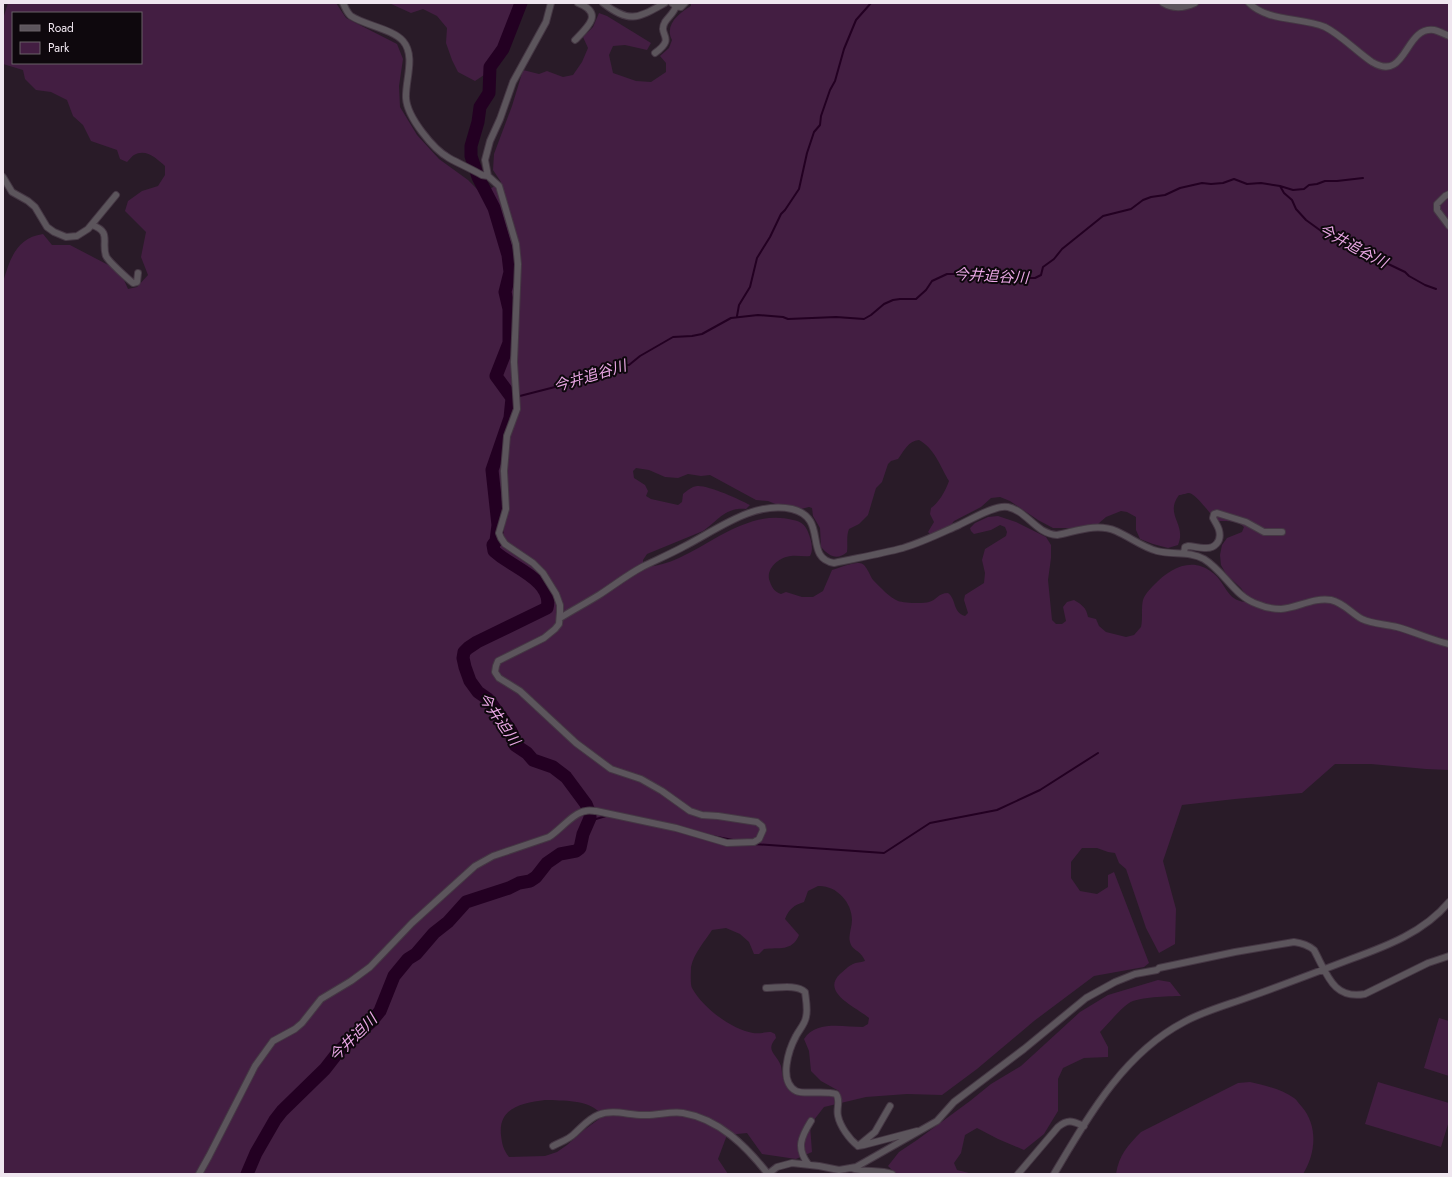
<svg xmlns="http://www.w3.org/2000/svg" width="1452" height="1177" font-family="Jost,'Noto Sans JP',sans-serif">
<rect width="100%" height="100%" fill="#291b28"/>
<path fill="#431e42" fill-rule="evenodd" d="M 8,3 L 336,3 L 346,18 L 397,44 L 403,59 L 399,86 L 400,107 L 417,135 L 439,159 L 468,180 L 482,194 L 501,182 L 493,170 L 494,154 L 512,106 L 523,70 L 539,74 L 547,71 L 563,77 L 573,75 L 582,62 L 588,48 L 583,37 L 593,27 L 599,13 L 607,16 L 651,43 L 647,50 L 625,45 L 613,46 L 609,55 L 613,73 L 636,81 L 651,82 L 666,72 L 666,63 L 660,56 L 669,48 L 672,40 C 664,25 679,13 691,6 L 691,3 L 1449,3 L 1449,770 L 1426,769 L 1371,764 L 1335,764 L 1302,793 L 1235,799 L 1182,805 L 1163,861 L 1176,909 L 1175,944 L 1159,953 L 1146,928 L 1126,869 L 1119,863 L 1115,853 L 1108,852 L 1097,848 L 1082,848 L 1071,862 L 1071,878 L 1080,891 L 1097,894 L 1108,887 L 1108,875 L 1114,872 L 1149,963 L 1144,967 L 1094,976 L 1034,1021 L 977,1069 L 942,1095 L 907,1094 L 866,1097 L 824,1107 L 810,1125 L 812,1152 L 796,1159 L 762,1154 L 747,1133 L 727,1135 L 718,1159 L 728,1174 L 3,1174 L 3,282 C 10,259 16,238 43,234 L 52,245 L 70,245 L 114,268 L 124,280 L 128,289 L 137,287 L 148,275 L 141,257 L 146,232 L 125,211 L 128,201 L 142,191 L 158,186 L 165,175 L 165,166 C 157,159 146,148 134,155 C 132,156 129,160 127,162 L 120,159 L 117,150 L 91,141 L 83,125 L 73,116 L 67,100 L 51,92 L 36,90 L 25,79 L 23,70 L 3,64 L 3,19 ZM 13,13 L 141,13 L 141,63 L 13,63 ZM 919,440 C 935,449 940,466 949,481 C 946,490 938,504 931,508 L 930,514 L 934,522 L 928,532 L 931,535 L 946,531 L 954,521 L 981,507 L 991,498 L 1000,497 L 1010,501 L 1038,520 L 1053,528 L 1087,528 L 1098,524 L 1106,517 L 1121,511 L 1127,512 L 1136,517 L 1136,530 L 1140,539 L 1153,544 L 1168,548 L 1178,545 C 1187,524 1164,515 1179,495 C 1182,495 1187,493 1189,493 C 1196,494 1211,515 1217,521 C 1226,521 1237,520 1244,527 L 1242,532 L 1227,538 L 1222,545 L 1220,555 L 1221,565 L 1226,574 L 1241,588 L 1247,597 L 1245,602 C 1226,600 1226,583 1213,573 C 1192,556 1170,568 1154,585 C 1150,589 1145,594 1143,600 C 1141,608 1143,618 1141,627 L 1134,635 L 1126,637 L 1106,632 L 1099,626 L 1096,619 L 1088,617 C 1086,607 1082,605 1074,600 L 1067,602 L 1063,607 L 1066,621 L 1062,624 L 1056,624 L 1052,620 L 1048,580 L 1051,558 L 1051,545 L 1046,537 L 1016,522 L 998,516 L 988,517 L 975,523 L 970,528 L 971,531 L 974,534 L 991,530 L 1000,525 L 1005,527 L 1007,532 L 1006,536 L 985,549 L 982,560 L 985,573 L 984,583 L 965,595 L 964,600 L 968,613 L 965,616 C 952,612 957,600 948,593 C 938,593 937,600 929,602 C 923,604 904,603 898,601 C 889,597 881,588 874,581 C 869,576 867,563 859,563 C 854,562 838,568 832,570 L 823,591 L 813,597 L 802,597 L 786,592 L 781,594 C 774,592 771,586 769,579 C 767,567 780,557 791,556 C 797,555 804,557 810,556 C 814,549 811,539 808,532 C 805,524 800,521 793,520 C 751,509 714,542 679,558 C 668,563 657,566 646,567 L 643,564 L 643,560 L 647,554 L 703,531 C 718,521 725,507 746,509 L 750,505 C 739,499 708,485 697,486 C 691,487 688,490 683,494 L 682,502 L 678,505 L 651,499 L 646,496 L 648,491 L 645,485 L 634,478 L 633,471 L 636,468 L 649,470 L 665,477 L 678,478 L 688,474 L 701,476 L 710,475 L 756,500 L 768,501 L 778,505 L 797,510 L 809,507 L 812,508 L 813,516 L 820,528 L 821,547 C 829,556 837,561 847,552 C 848,544 846,536 849,529 L 859,524 L 868,515 L 876,488 L 882,482 L 888,464 L 891,461 L 898,459 C 904,451 908,441 919,440 ZM 818,886 C 836,885 852,902 852,920 C 852,927 848,936 850,942 C 852,951 861,950 865,961 C 860,963 856,962 853,964 C 848,966 844,971 840,974 C 820,993 858,1008 869,1018 L 868,1024 L 863,1027 C 844,1027 816,1020 804,1039 L 809,1051 L 811,1071 L 821,1081 L 839,1091 L 839,1095 L 833,1097 L 810,1090 L 796,1088 L 784,1081 C 782,1077 782,1070 781,1066 C 776,1053 765,1051 776,1038 L 775,1034 L 771,1032 C 766,1032 759,1034 753,1033 C 731,1029 703,1008 692,988 C 690,984 691,972 691,967 C 694,953 705,941 712,930 L 726,928 L 740,934 L 749,942 L 754,954 L 759,954 L 764,949 C 779,947 792,952 799,935 L 785,919 C 789,909 794,905 804,902 L 808,891 ZM 545,1100 C 563,1101 588,1099 600,1113 L 599,1119 L 584,1130 L 567,1145 L 557,1152 L 545,1156 L 509,1157 C 503,1149 502,1144 501,1135 C 498,1107 523,1103 545,1100 Z
M 389,3 L 515,3 L 496,52 L 487,65 L 484,75 L 475,81 L 458,72 L 452,60 L 446,43 L 447,28 L 437,16 L 423,9 L 411,13 Z
M 1158,980 L 1170,982 L 1181,996 C 1169,996 1137,997 1129,1003 C 1118,1011 1109,1023 1100,1032 L 1108,1047 L 1108,1057 L 1084,1058 L 1063,1068 L 1058,1079 L 1058,1111 L 1044,1134 L 1024,1150 L 998,1139 L 977,1128 L 965,1135 L 961,1153 L 954,1163 L 957,1170 L 969,1173 L 969,1174 L 896,1174 L 888,1166 L 899,1152 L 917,1140 L 970,1101 L 991,1084 L 1021,1066 L 1080,1012 L 1108,995 Z
M 1439,1018 L 1449,1021 L 1449,1076 L 1424,1068 Z
M 1250,1082 C 1264,1085 1281,1089 1294,1098 C 1297,1100 1299,1104 1302,1107 C 1318,1126 1316,1153 1303,1174 L 1116,1174 C 1119,1155 1128,1145 1141,1132 L 1238,1083 Z
M 1378,1082 L 1449,1103 L 1449,1121 L 1441,1147 L 1365,1124 Z"/>
<g fill="none" stroke-linecap="round" stroke-linejoin="round">
<path stroke="#230022" stroke-width="2" d="M 1280,186 L 1293,190 L 1304,189 L 1309,185 L 1317,184 L 1325,181 L 1337,181 L 1363,178
M 737,316 L 739,305 L 750,287 L 757,258 L 770,237 L 781,214 L 785,210 L 799,189 L 807,153 L 814,132 L 820,125 L 821,116 L 830,90 L 835,81 L 844,49 L 856,20 L 871,3
M 512,398 L 594,377 L 622,365 L 629,365 L 640,356 L 673,337 L 692,336 L 702,334 L 731,318 L 758,315 L 783,317 L 788,319 L 836,317 L 864,319 L 871,315 L 884,304 L 893,300 L 900,299 L 916,299 L 926,290 L 932,281 L 947,274 L 1009,274 L 1025,278 L 1035,278 L 1041,275 L 1043,267 L 1054,259 L 1062,249 L 1103,216 L 1131,209 L 1143,200 L 1151,197 L 1165,195 L 1180,188 L 1202,183 L 1211,184 L 1223,183 L 1234,179 L 1247,184 L 1261,183 L 1280,186 L 1284,193 L 1292,200 L 1296,209 L 1306,220 L 1328,236 L 1342,244 L 1354,248 L 1364,256 L 1382,261 L 1405,272 L 1409,276 L 1425,285 L 1436,289
M 590,818 L 596,819 L 606,816
M 712,836 L 733,840
M 753,844 L 884,853 L 930,823 L 997,810 L 1040,790 L 1098,753"/>
<path stroke="#230022" stroke-width="13" d="M 247,1174 L 256,1153 L 275,1120 L 282,1111 L 325,1069 L 339,1051 L 371,1022 L 380,1011 L 394,976 L 408,959 L 416,954 L 434,933 L 448,922 L 466,902 L 509,888 L 519,883 L 530,881 L 536,877 L 547,863 L 560,854 L 576,851 L 580,848 L 583,834 L 590,818 L 590,814 L 586,804 L 566,777 L 553,767 L 533,760 L 527,753 L 515,745 L 511,731 L 488,699 L 478,692 L 470,681 L 465,667 L 463,658 L 464,652 L 468,648 L 477,642 L 547,608 C 554,582 515,568 499,555 L 494,551 L 493,545 L 496,541 L 498,525 L 492,470 L 510,418 L 512,398 L 496,376 L 509,343 L 509,309 L 505,292 L 510,272 L 508,255 L 494,208 L 478,177 L 471,156 L 471,146 L 478,122 L 480,107 L 489,93 L 490,67 L 503,49 L 521,3"/>
<defs>
<path id="street" d="M 603,3 C 630,24 638,18 665,3
M 1163,3 C 1173,9 1184,8 1195,3
M 1249,3 C 1268,22 1301,17 1325,27 C 1341,35 1357,52 1372,62 C 1407,83 1404,26 1434,30 C 1439,31 1444,34 1449,36
M 676,6 L 681,7 L 685,3
M 575,40 C 588,27 604,13 578,3
M 655,53 C 677,37 657,36 665,22 C 669,16 674,13 676,6 L 672,3
M 488,176 L 485,160 L 490,141 L 500,119 L 513,82 L 546,22 L 551,3
M 3,177 L 12,192 L 28,201 L 35,207 L 47,227 L 54,232 L 66,237 L 77,236 L 88,229 L 116,195
M 1449,194 L 1445,196 L 1437,204 L 1437,210 L 1449,226
M 92,225 C 112,232 101,242 106,256 C 108,261 128,279 133,283 L 137,282 L 138,273
M 1184,553 L 1185,547 L 1188,546 C 1193,546 1198,548 1204,548 C 1215,549 1222,541 1219,530 C 1218,526 1215,522 1213,518 L 1214,514 L 1217,513 L 1246,522 L 1264,532 L 1282,532
M 560,618 C 573,610 586,603 599,595 C 613,586 627,575 642,567 C 656,560 670,554 683,547 C 715,531 754,500 792,509 C 829,518 803,558 834,563 C 857,558 880,554 903,548 C 923,542 941,533 959,525 C 970,520 996,504 1008,507 C 1027,511 1036,534 1057,535 C 1077,531 1097,523 1116,531 C 1130,537 1142,547 1157,551 C 1173,555 1190,551 1204,559 C 1225,572 1234,596 1257,604 C 1264,607 1273,609 1281,609 C 1297,608 1314,597 1331,600 C 1344,603 1351,613 1362,619 C 1372,624 1386,624 1397,627 C 1415,632 1431,640 1449,644
M 766,988 C 777,988 797,984 805,992 C 806,1000 808,1010 806,1017 C 805,1024 799,1030 796,1036 C 789,1049 778,1081 796,1091 C 804,1095 824,1090 836,1094 C 841,1100 836,1108 838,1116 C 840,1126 849,1139 858,1146 L 864,1145 L 917,1131
M 553,1146 C 560,1142 568,1140 574,1134 C 582,1127 588,1119 598,1115 C 613,1109 628,1115 643,1115 C 656,1116 670,1111 683,1113 C 719,1119 746,1146 768,1174
M 858,1146 L 875,1132 L 890,1106
M 808,1164 C 796,1148 801,1137 811,1121
M 851,1168 C 865,1173 879,1169 892,1174
M 199,1174 L 209,1156 L 255,1066 L 273,1041 L 295,1029 L 302,1023 L 321,999 L 351,981 L 370,967 L 412,923 L 475,866 L 493,856 L 549,837 C 560,830 574,812 586,811 C 589,810 593,811 596,811 L 676,828 L 727,843 L 754,842 L 759,839 L 763,830 L 762,826 L 757,822 L 718,816 L 702,815 L 690,811 L 662,791 L 641,779 L 611,769 L 576,743 L 520,691 L 499,678 L 495,672 L 496,666 L 498,661 L 544,638 L 555,629 L 559,624 L 560,612 L 560,605 L 556,594 L 543,573 L 533,563 L 505,544 L 501,538 L 499,533 L 506,509 L 504,471 L 507,436 L 517,409 L 514,362 L 518,264 L 516,244 L 499,186 L 488,176 L 482,175 C 471,169 460,164 449,158 C 433,149 407,117 406,98 C 405,81 416,56 403,41 C 393,29 364,25 351,16 C 347,13 345,7 343,3
M 768,1174 L 777,1167 L 792,1163 L 819,1166 L 839,1170 L 856,1167 L 937,1121 L 954,1102 L 1024,1049 L 1086,998 L 1115,982 L 1135,974 L 1157,970 L 1159,968 L 1235,952 L 1294,942 C 1302,943 1308,945 1314,950 C 1327,974 1333,1000 1365,994 L 1428,963 L 1449,956
M 1018,1174 L 1058,1127 C 1068,1119 1072,1121 1084,1126
M 1054,1174 C 1088,1117 1123,1054 1184,1022 C 1204,1011 1227,1005 1249,997 C 1283,985 1317,972 1351,959 C 1387,946 1424,932 1449,902"/>
</defs>
<use href="#street" stroke="#453744" stroke-width="8"/>
<use href="#street" stroke="#5c555c" stroke-width="6"/>
</g>
<g text-anchor="middle" stroke-width="4" stroke-linejoin="round" paint-order="stroke">
<g font-size="15" font-style="italic" fill="#eaa7e5" stroke="#0e080d">
<text transform="translate(1353 246) rotate(28)" y="5">今井追谷川</text>
<text transform="translate(991 276) rotate(3)" y="5">今井追谷川</text>
<text transform="translate(590 376) rotate(-17)" y="5">今井追谷川</text>
<text transform="translate(499 719) rotate(55)" y="5">今井迫川</text>
<text transform="translate(353 1038) rotate(-45)" y="5">今井迫川</text>
</g>
</g>
<rect width="1452" height="1177" fill="none" stroke="#efe6ef" stroke-width="8"/>
<rect x="12" y="12" width="130" height="52" fill="#0e080d" stroke="#686167"/>
<rect x="20" y="25" width="20" height="6" fill="#5c555c" stroke="#686167"/>
<text x="48" y="32" font-size="12" fill="#efe6ef">Road</text>
<rect x="20" y="42" width="20" height="12" fill="#431e42" stroke="#686167"/>
<text x="48" y="52" font-size="12" fill="#efe6ef">Park</text>
</svg>
